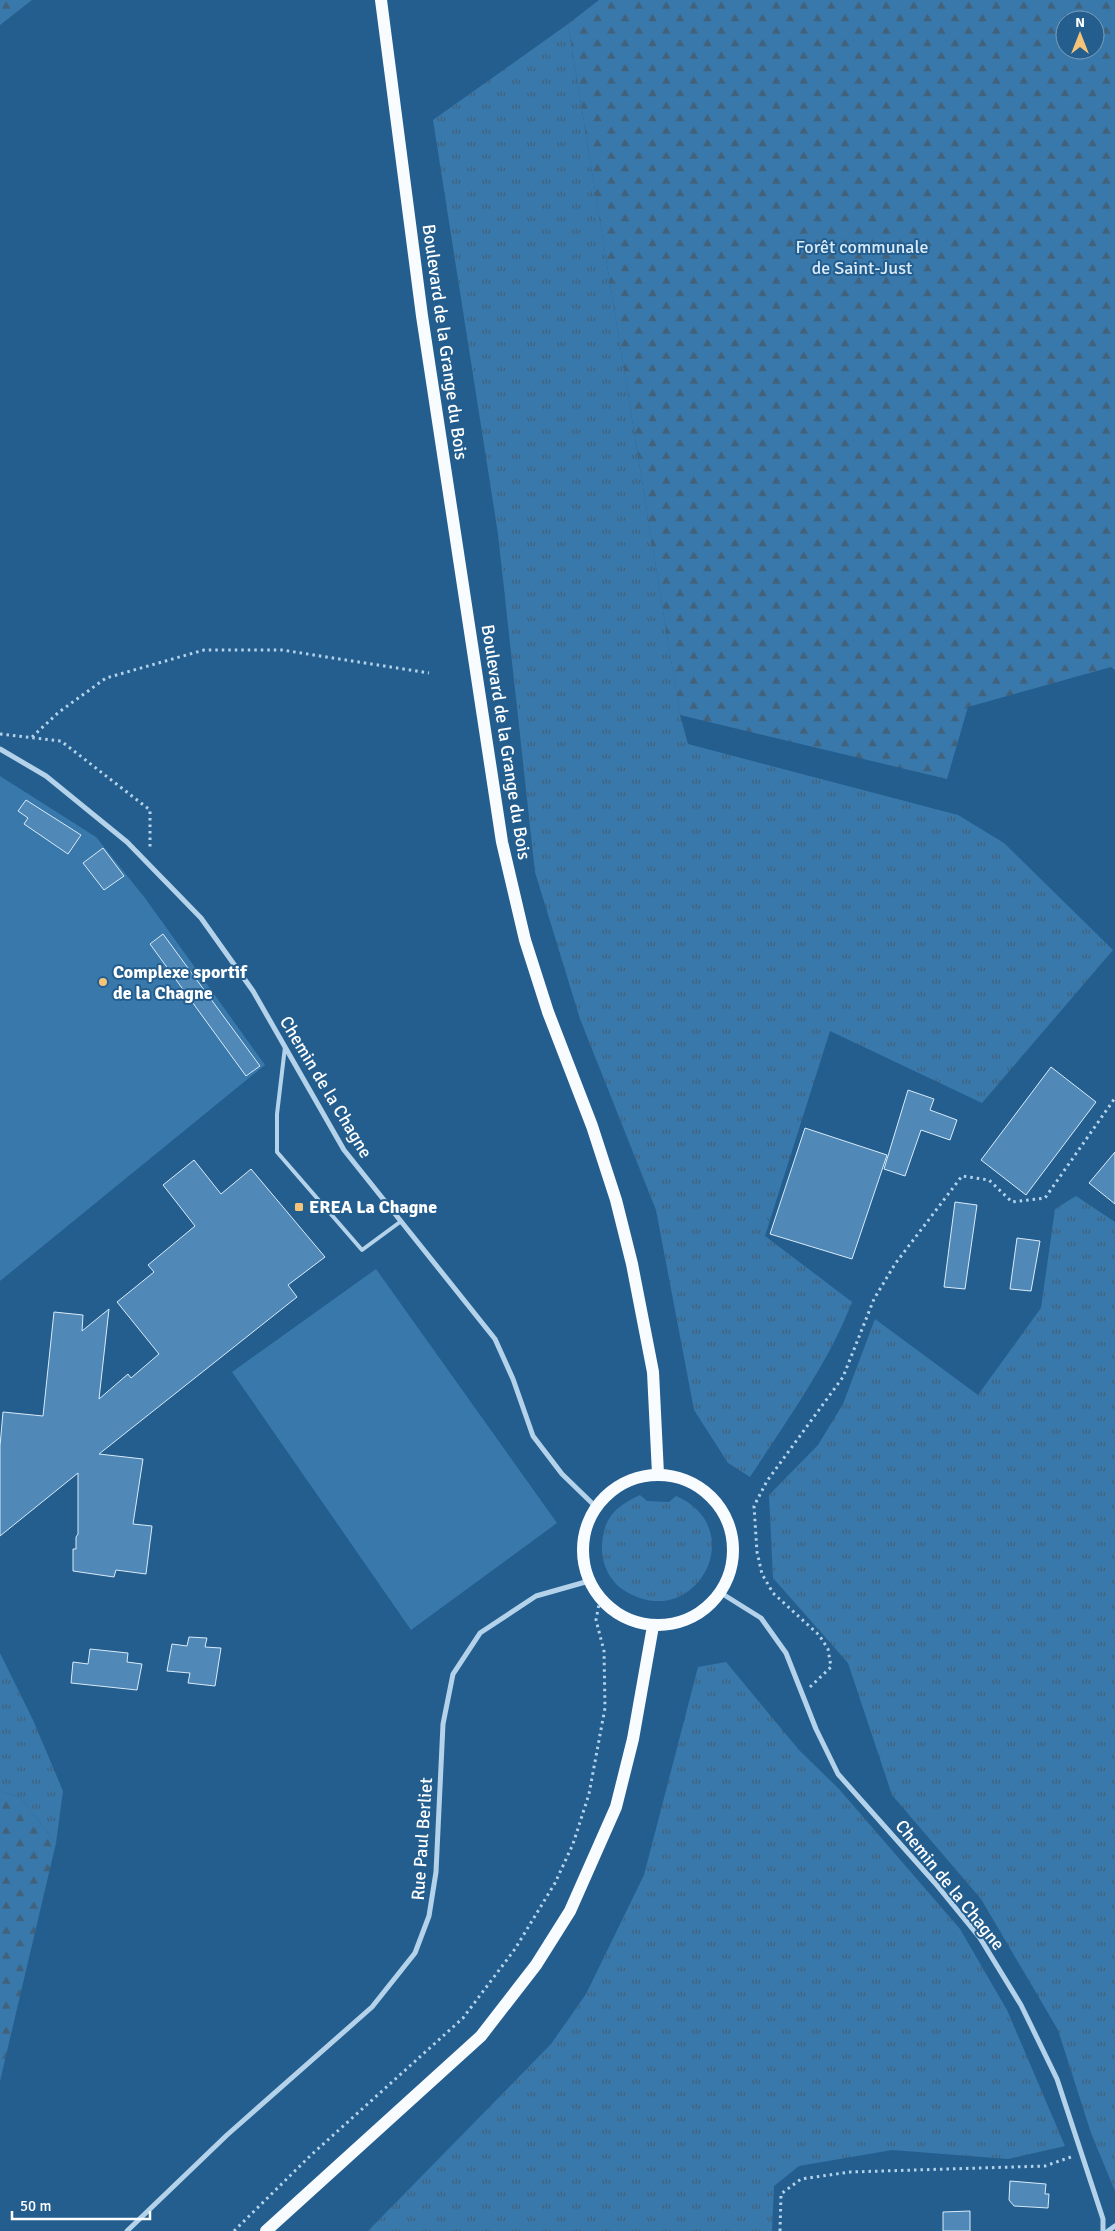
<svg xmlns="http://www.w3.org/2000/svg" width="1115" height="2231" font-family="Signika,sans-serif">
<defs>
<pattern id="grass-tufts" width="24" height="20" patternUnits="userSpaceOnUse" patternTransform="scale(1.25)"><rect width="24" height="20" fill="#3878ab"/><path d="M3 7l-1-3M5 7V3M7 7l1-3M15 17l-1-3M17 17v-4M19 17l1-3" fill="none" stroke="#42627c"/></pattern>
<pattern id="forest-firs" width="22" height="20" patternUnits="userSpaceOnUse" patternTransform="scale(1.25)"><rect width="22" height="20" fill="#3878ab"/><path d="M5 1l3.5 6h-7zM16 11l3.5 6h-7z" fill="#42627c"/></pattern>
</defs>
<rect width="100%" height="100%" fill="#245e8e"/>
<path fill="url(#grass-tufts)" d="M 568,24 L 680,715 L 688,744 L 958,815 L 1004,843 L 1113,950 L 982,1103 L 830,1031 L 765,1236 L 852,1302 C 828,1364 787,1420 750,1477 L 728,1463 L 694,1410 L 656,1210 L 580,1019 L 535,872 L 498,534 L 433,120 Z
M 1076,1196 L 1115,1222 L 1115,2191 L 1091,2133 L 1058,2030 L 981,1899 L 892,1795 L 848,1663 L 773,1578 L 769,1495 L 818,1445 L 843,1404 L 875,1319 L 978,1395 L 1041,1308 L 1055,1209 Z
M 640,1495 L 647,1501 L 669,1502 L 676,1496 C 753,1529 693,1637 622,1589 C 609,1580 601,1562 602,1546 C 603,1518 616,1506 640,1495 Z
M 0,1653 L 33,1720 L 63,1791 L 56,1843 L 20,1797 L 0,1791 Z
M 726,1662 L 799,1750 L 839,1789 L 960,1929 L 1007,2010 L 1065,2146 L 1008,2159 L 892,2150 L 799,2166 L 774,2186 L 772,2231 L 368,2231 L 551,2044 L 586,1994 L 644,1875 L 698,1667 Z"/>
<path fill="url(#forest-firs)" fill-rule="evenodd" d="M 0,0 L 32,0 L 0,25 Z
M 599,0 L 1115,0 L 1115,670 L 1111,667 L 968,707 L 947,779 L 680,715 L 568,24 ZM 1065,20 L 1095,20 L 1095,50 L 1065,50 Z
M 0,1791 L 20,1797 L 56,1843 L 0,2081 Z"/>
<path fill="#3878ab" d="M 0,776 L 96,837 L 145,898 L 265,1065 L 0,1281 Z
M 376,1269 L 557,1523 L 411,1630 L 232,1372 Z"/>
<path fill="#5089b7" stroke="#d9ebf9" d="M 26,800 L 81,835 L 68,854 L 24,824 L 28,818 L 18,811 Z
M 103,848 L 124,876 L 104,890 L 83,863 Z
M 163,934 L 260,1066 L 246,1076 L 150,944 Z
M 1051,1067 L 1096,1102 L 1026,1195 L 981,1160 Z
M 908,1090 L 934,1099 L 930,1110 L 957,1120 L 950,1140 L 921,1130 L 905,1176 L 884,1169 Z
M 805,1128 L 887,1155 L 852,1259 L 770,1234 Z
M 1115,1152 L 1115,1204 L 1089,1183 Z
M 194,1160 L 221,1194 L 251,1169 L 325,1257 L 288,1285 L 297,1297 L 99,1454 L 143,1459 L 133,1524 L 152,1526 L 146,1574 L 116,1570 L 114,1577 L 73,1571 L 73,1549 L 76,1549 L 76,1537 L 78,1534 L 78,1473 L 0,1536 L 0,1446 L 3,1412 L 43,1416 L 54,1312 L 83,1315 L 82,1331 L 109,1309 L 99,1399 L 128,1374 L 131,1378 L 159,1354 L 117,1302 L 154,1272 L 148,1265 L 195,1226 L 163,1185 Z
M 955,1202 L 977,1205 L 965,1289 L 944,1287 Z
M 1017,1238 L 1040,1241 L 1031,1291 L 1010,1289 Z
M 189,1637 L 207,1638 L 205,1647 L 221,1648 L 215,1686 L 188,1683 L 190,1673 L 167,1671 L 172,1644 L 187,1646 Z
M 90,1649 L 128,1653 L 127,1662 L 142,1664 L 137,1690 L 71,1683 L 73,1662 L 88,1664 Z
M 1010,2181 L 1046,2184 L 1045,2194 L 1049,2194 L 1048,2208 L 1014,2206 L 1009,2200 Z
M 970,2211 L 970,2231 L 943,2231 L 943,2212 Z"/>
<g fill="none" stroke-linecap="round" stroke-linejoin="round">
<path stroke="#b4d3eb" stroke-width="3" stroke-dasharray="2.5 4" stroke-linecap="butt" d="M 0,734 L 61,741 L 150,810 L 150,850
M 32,737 L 59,712 L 106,678 L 204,650 L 282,650 L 429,673
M 810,1687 L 831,1667 L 828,1649 L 819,1635 L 773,1593 L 762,1574 L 757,1552 L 754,1506 L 767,1481 L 843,1377 L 874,1299 L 895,1264 L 962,1176 L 989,1180 L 1012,1202 L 1045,1198 L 1115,1098
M 234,2231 L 310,2156 L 463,2018 L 515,1949 L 555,1883 L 573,1844 L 589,1794 L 605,1708 L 604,1651 L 596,1620 L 600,1599
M 780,2231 L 781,2194 L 801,2179 L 850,2172 L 1045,2166 L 1071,2157"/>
<path stroke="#b4d3eb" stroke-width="4" d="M 285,1047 L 277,1114 L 277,1152 L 362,1250 L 400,1222"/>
<path stroke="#b4d3eb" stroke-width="5" d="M 0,749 L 46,776 L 127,842 L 201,918 L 253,991 L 344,1150 L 495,1339 L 513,1379 L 533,1436 L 562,1474 L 596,1507
M 721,1593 L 761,1618 L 786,1653 L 816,1729 L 838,1774 L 935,1883 L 980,1938 L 1021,2005 L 1057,2079 L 1103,2219 L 1103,2231
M 127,2231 L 227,2135 L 372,2007 L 415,1953 L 429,1916 L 436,1872 L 443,1724 L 453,1674 L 480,1633 L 536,1596 L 589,1581
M 1108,2231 L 1115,2226"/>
<path stroke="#f9fcff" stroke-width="12" d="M 381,0 L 422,316 L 502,842 L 525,940 L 548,1012 L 592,1126 L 616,1200 L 632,1264 L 653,1372 L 658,1474
M583 1550a75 75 0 1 1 150 0a75 75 0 1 1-150 0Z
M 266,2231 L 481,2036 L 536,1965 L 570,1911 L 616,1807 L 633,1739 L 653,1626"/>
</g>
<g fill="#f6c478" stroke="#245e8e" stroke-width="2">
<circle cx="103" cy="982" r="5"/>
<rect x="294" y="1202" width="10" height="10" rx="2.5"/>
</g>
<g text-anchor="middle" stroke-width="4" stroke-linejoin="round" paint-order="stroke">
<g font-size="18" fill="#d9ebf9" stroke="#245e8e">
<text x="862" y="253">Forêt communale<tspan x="862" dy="21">de Saint-Just</tspan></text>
</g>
<g font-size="18" fill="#fff" stroke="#245e8e">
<text transform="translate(445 342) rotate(82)" y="6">Boulevard de la Grange du Bois</text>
<text transform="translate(506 742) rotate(81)" y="6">Boulevard de la Grange du Bois</text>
<text transform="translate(326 1087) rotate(59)" y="6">Chemin de la Chagne</text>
<text transform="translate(422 1839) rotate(-86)" y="6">Rue Paul Berliet</text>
<text transform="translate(950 1885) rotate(51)" y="6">Chemin de la Chagne</text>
</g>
<g font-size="18" font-weight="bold" fill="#fff" stroke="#245e8e" text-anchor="start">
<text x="113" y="978">Complexe sportif<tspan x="113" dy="21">de la Chagne</tspan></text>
<text x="309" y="1213">EREA La Chagne</text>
</g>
</g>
<g transform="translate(1080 35)"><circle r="24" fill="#245e8e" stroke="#7c9ebb"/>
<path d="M0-4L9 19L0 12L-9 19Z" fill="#f6c478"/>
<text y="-8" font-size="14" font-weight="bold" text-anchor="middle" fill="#ffffff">N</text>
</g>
<path d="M12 2211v8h138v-8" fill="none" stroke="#ffffff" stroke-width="2.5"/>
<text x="20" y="2211" font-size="15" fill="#ffffff" stroke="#245e8e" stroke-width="4" paint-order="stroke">50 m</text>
</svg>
